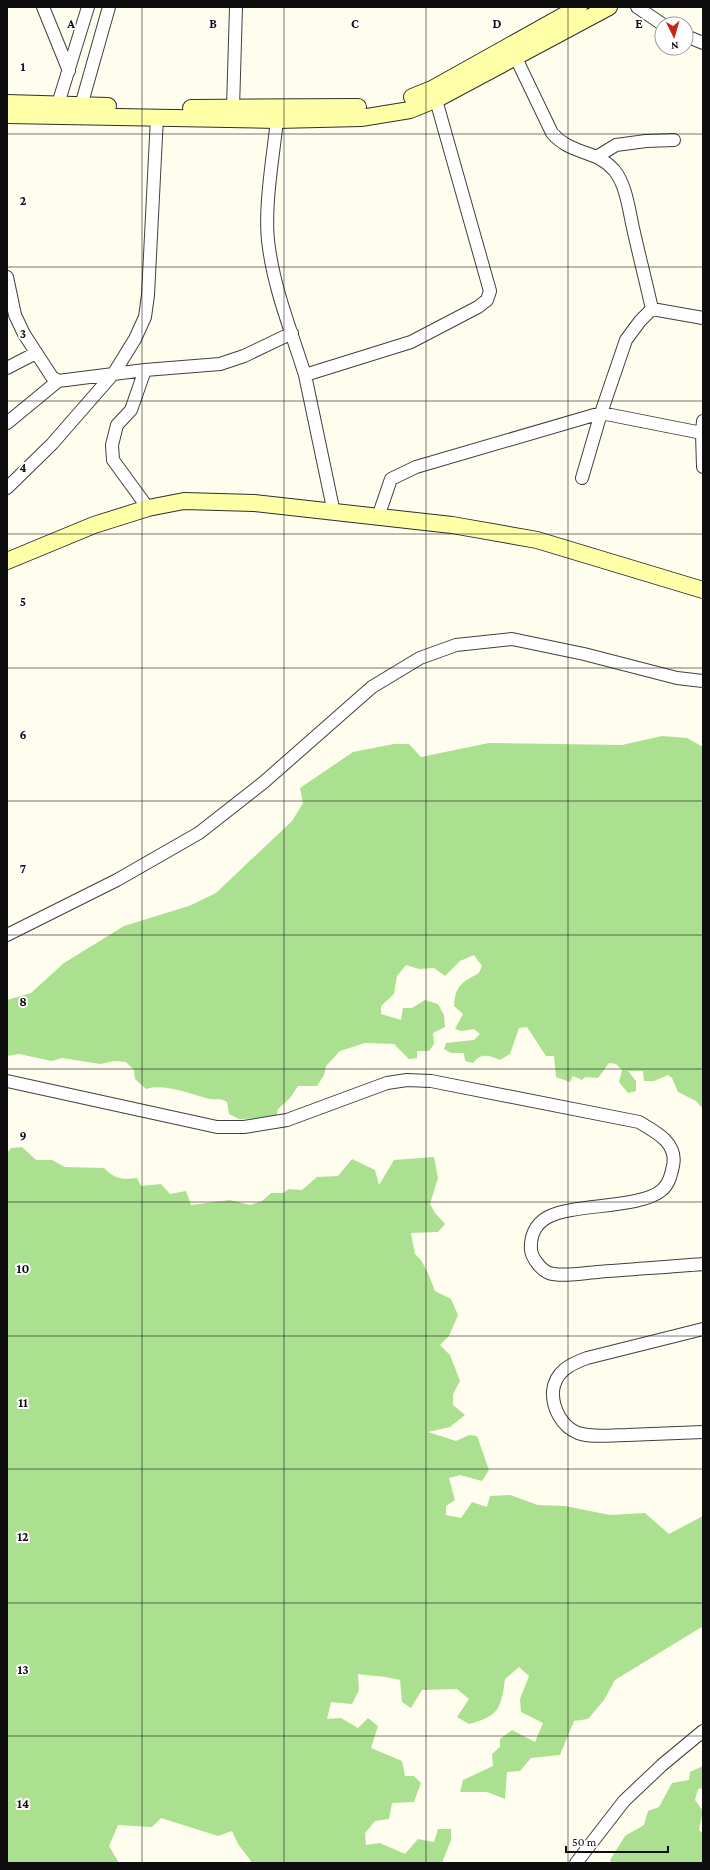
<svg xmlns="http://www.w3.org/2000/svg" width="710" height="1870" font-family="'Crimson Pro',serif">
<rect width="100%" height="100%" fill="#fffded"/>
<path fill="#abe090" d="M 662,736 L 687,738 L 703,747 L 703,1109 L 696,1101 L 678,1092 L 672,1078 L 668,1075 L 654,1081 L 644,1081 L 643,1071 L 628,1071 L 636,1081 L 636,1091 L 628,1093 L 619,1082 L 622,1070 L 616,1064 L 609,1063 L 598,1078 L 585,1077 L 582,1080 L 573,1076 L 570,1082 L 556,1077 L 554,1056 L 546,1056 L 527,1027 L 519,1028 L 510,1054 L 500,1060 C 489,1056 482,1052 473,1063 L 465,1061 L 464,1053 L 451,1053 L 444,1049 L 446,1043 L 474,1040 L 480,1034 L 474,1029 L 461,1031 L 455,1029 L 463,1014 L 454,1006 C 455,986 462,982 479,973 L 482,966 L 474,955 L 460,961 L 445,976 L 434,968 L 419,969 L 406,965 L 397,976 L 394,994 L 381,1006 L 381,1014 L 401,1020 L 403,1008 L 412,1008 L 425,1000 L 438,1004 L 444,1015 L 445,1027 L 433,1033 L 434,1044 L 429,1051 L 417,1051 L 417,1058 L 409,1059 L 394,1044 L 365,1043 L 340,1051 L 326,1066 L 324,1075 L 317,1086 L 298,1086 L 290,1098 L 278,1109 L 277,1114 L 272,1118 L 239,1119 L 229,1114 L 227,1102 C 221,1098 217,1100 210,1099 C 192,1095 164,1083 146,1089 L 135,1079 L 134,1070 L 126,1062 L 114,1061 L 100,1064 L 62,1058 L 52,1061 L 19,1054 L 7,1056 L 7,1000 L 31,993 L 64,963 L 124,926 L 189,906 L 216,893 L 292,821 L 303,803 L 300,788 L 353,752 L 394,744 L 409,744 L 421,757 L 489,743 L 622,745 Z
M 22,1147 L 36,1160 L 52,1160 L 65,1167 L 104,1168 C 115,1179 122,1180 137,1178 L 141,1186 L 161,1184 L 170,1194 L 186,1191 L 191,1205 L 230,1200 L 250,1205 L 262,1201 L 271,1193 L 283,1193 L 289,1189 L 302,1190 L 317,1177 L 338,1176 L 352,1159 L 375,1170 L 379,1185 L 394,1160 L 434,1157 L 438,1178 L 430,1204 L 435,1213 L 445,1224 L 438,1232 L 411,1233 L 415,1254 L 421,1260 L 428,1273 L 435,1291 L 451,1299 L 458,1315 L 449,1336 L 440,1345 L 450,1355 L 460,1381 L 453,1394 L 453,1405 L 465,1415 L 450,1427 L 428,1432 L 456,1441 L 469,1435 L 477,1436 L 489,1470 L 482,1481 L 460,1475 L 449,1478 L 455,1500 L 446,1506 L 446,1515 L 461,1518 L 472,1502 L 487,1507 L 490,1496 L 510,1495 L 538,1505 L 565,1506 L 610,1515 L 645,1513 L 669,1534 L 703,1516 L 703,1627 L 700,1628 L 615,1680 L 604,1700 L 588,1719 L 574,1721 L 560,1755 L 531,1758 L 520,1771 L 507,1772 L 505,1799 L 487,1792 L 460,1792 L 463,1780 L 493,1766 L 492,1754 L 500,1747 L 500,1739 L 512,1730 L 535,1742 L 543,1723 L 521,1712 L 520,1699 L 529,1676 L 519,1667 L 505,1679 C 501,1709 499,1716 469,1724 L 457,1717 L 469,1699 L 457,1689 L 422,1690 L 411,1708 L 402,1702 L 400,1680 C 385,1676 372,1676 358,1674 L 359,1690 L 352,1704 L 331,1702 L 327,1719 L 341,1718 L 358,1728 L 368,1718 L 378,1726 L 371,1748 L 402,1761 L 405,1776 L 414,1776 L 421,1783 L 414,1802 L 392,1803 L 389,1819 L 375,1821 L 365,1833 L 366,1845 L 380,1843 L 405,1854 L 418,1839 L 434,1842 L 438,1829 L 451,1829 L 451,1840 L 442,1863 L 250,1863 L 251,1861 L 238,1844 L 232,1831 L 218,1836 L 161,1818 L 152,1827 L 118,1825 L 109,1846 L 119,1863 L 7,1863 L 7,1153 L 11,1148 Z
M 703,1766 L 703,1788 L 698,1789 L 695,1800 L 703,1811 L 699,1830 L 703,1834 L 703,1863 L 612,1863 L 610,1860 L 625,1836 L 644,1825 L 648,1811 L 659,1807 L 672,1783 L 689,1780 L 690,1772 Z"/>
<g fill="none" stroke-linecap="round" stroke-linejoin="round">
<defs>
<path id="street" d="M 43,7 L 69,71
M 637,7 L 662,24
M 686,36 L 703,43
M 515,56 L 552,133 C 572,156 594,148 614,170 C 626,184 629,210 633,228 C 639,255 646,282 652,309
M 233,108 L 236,7
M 54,110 L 58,104 L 88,7
M 79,113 L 109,7
M 277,120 C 273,158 263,212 269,248 C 275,292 292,333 305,375
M 598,156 L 616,145 L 646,141 L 674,140
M 7,277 L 15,315 L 24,334 L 52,377 L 58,381 L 145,370 L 131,410 L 117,425 L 112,445 L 113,460 L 148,508
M 652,309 L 703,318
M 7,368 L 36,353
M 145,370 L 220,364 L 244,356 L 292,333
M 7,423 L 58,381
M 702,433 L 703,467
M 582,478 L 601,413 L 702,433 L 703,421
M 7,488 L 52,444 L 114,373 L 135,339 L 145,317 L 148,295 L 157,117
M 334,513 L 305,375 L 411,342 L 478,307 L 487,300 L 490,291 L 434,93
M 378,517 L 391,479 L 416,467 L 601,413 L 626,340 L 640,321 L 652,309
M 7,935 L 117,880 L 199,833 L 264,782 L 372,687 L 420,658 L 456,645 L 512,639 L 584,654 L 677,678 L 703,681
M 7,1081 L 217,1127 L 244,1127 L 287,1120 L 387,1083 L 407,1080 L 431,1081 L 639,1122 C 656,1132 678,1143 673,1166 C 671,1175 669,1184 662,1190 C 640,1209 575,1203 548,1217 C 535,1224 530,1237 531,1250 C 532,1258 541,1270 549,1273 C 561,1277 584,1273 597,1272 C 633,1269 668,1267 703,1264
M 703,1329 L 587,1358 C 570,1364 555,1372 553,1391 C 552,1408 562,1427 578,1433 C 593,1438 611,1435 627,1435 C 652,1434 678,1433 703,1432
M 576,1863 L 624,1801 L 662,1765 L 703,1731"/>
<path id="secondary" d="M 412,97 L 432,89 L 579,7
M 7,103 L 108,106
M 191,108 L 358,107
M 7,115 L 277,120 L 361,118 L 410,110 L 437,99 L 609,7
M 7,561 L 94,525 L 148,508 L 184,501 L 254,503 L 452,525 L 537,540 L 703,590"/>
</defs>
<use href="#street" stroke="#404040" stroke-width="14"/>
<use href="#secondary" stroke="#2f2f2f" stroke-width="18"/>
<use href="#street" stroke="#fff" stroke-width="12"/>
<use href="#secondary" stroke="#ffffa8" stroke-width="16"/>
</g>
<path fill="none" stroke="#0d0d0d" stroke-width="1" stroke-opacity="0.55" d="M 142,7 L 142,1863M 284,7 L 284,1863M 426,7 L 426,1863M 568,7 L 568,1863M 7,134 L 703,134M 7,267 L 703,267M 7,401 L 703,401M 7,534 L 703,534M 7,668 L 703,668M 7,801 L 703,801M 7,935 L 703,935M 7,1069 L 703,1069M 7,1202 L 703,1202M 7,1336 L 703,1336M 7,1469 L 703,1469M 7,1603 L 703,1603M 7,1736 L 703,1736"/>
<g font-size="13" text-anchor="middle" font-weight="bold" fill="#0d0d0d" stroke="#fff" stroke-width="4" stroke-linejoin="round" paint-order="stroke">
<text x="71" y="28">A</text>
<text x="213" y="28">B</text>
<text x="355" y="28">C</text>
<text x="497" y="28">D</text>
<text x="639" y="28">E</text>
<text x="23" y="71">1</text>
<text x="23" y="205">2</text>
<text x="23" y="338">3</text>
<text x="23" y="472">4</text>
<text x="23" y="606">5</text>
<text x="23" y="739">6</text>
<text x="23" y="873">7</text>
<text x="23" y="1006">8</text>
<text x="23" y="1140">9</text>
<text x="23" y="1273">10</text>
<text x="23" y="1407">11</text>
<text x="23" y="1541">12</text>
<text x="23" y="1674">13</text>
<text x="23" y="1808">14</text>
</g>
<rect width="710" height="1870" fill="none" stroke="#0d0d0d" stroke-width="16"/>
<g transform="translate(674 36) rotate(175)"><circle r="19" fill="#ffffff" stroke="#9e9e9e"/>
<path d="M0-3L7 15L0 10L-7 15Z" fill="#cb2317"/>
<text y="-6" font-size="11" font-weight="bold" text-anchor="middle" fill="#0d0d0d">N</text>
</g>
<path d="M566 1846v6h102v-6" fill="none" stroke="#0d0d0d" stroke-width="2"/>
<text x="572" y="1846" font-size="12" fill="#0d0d0d" stroke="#ffffff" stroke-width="3" paint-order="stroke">50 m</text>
</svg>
